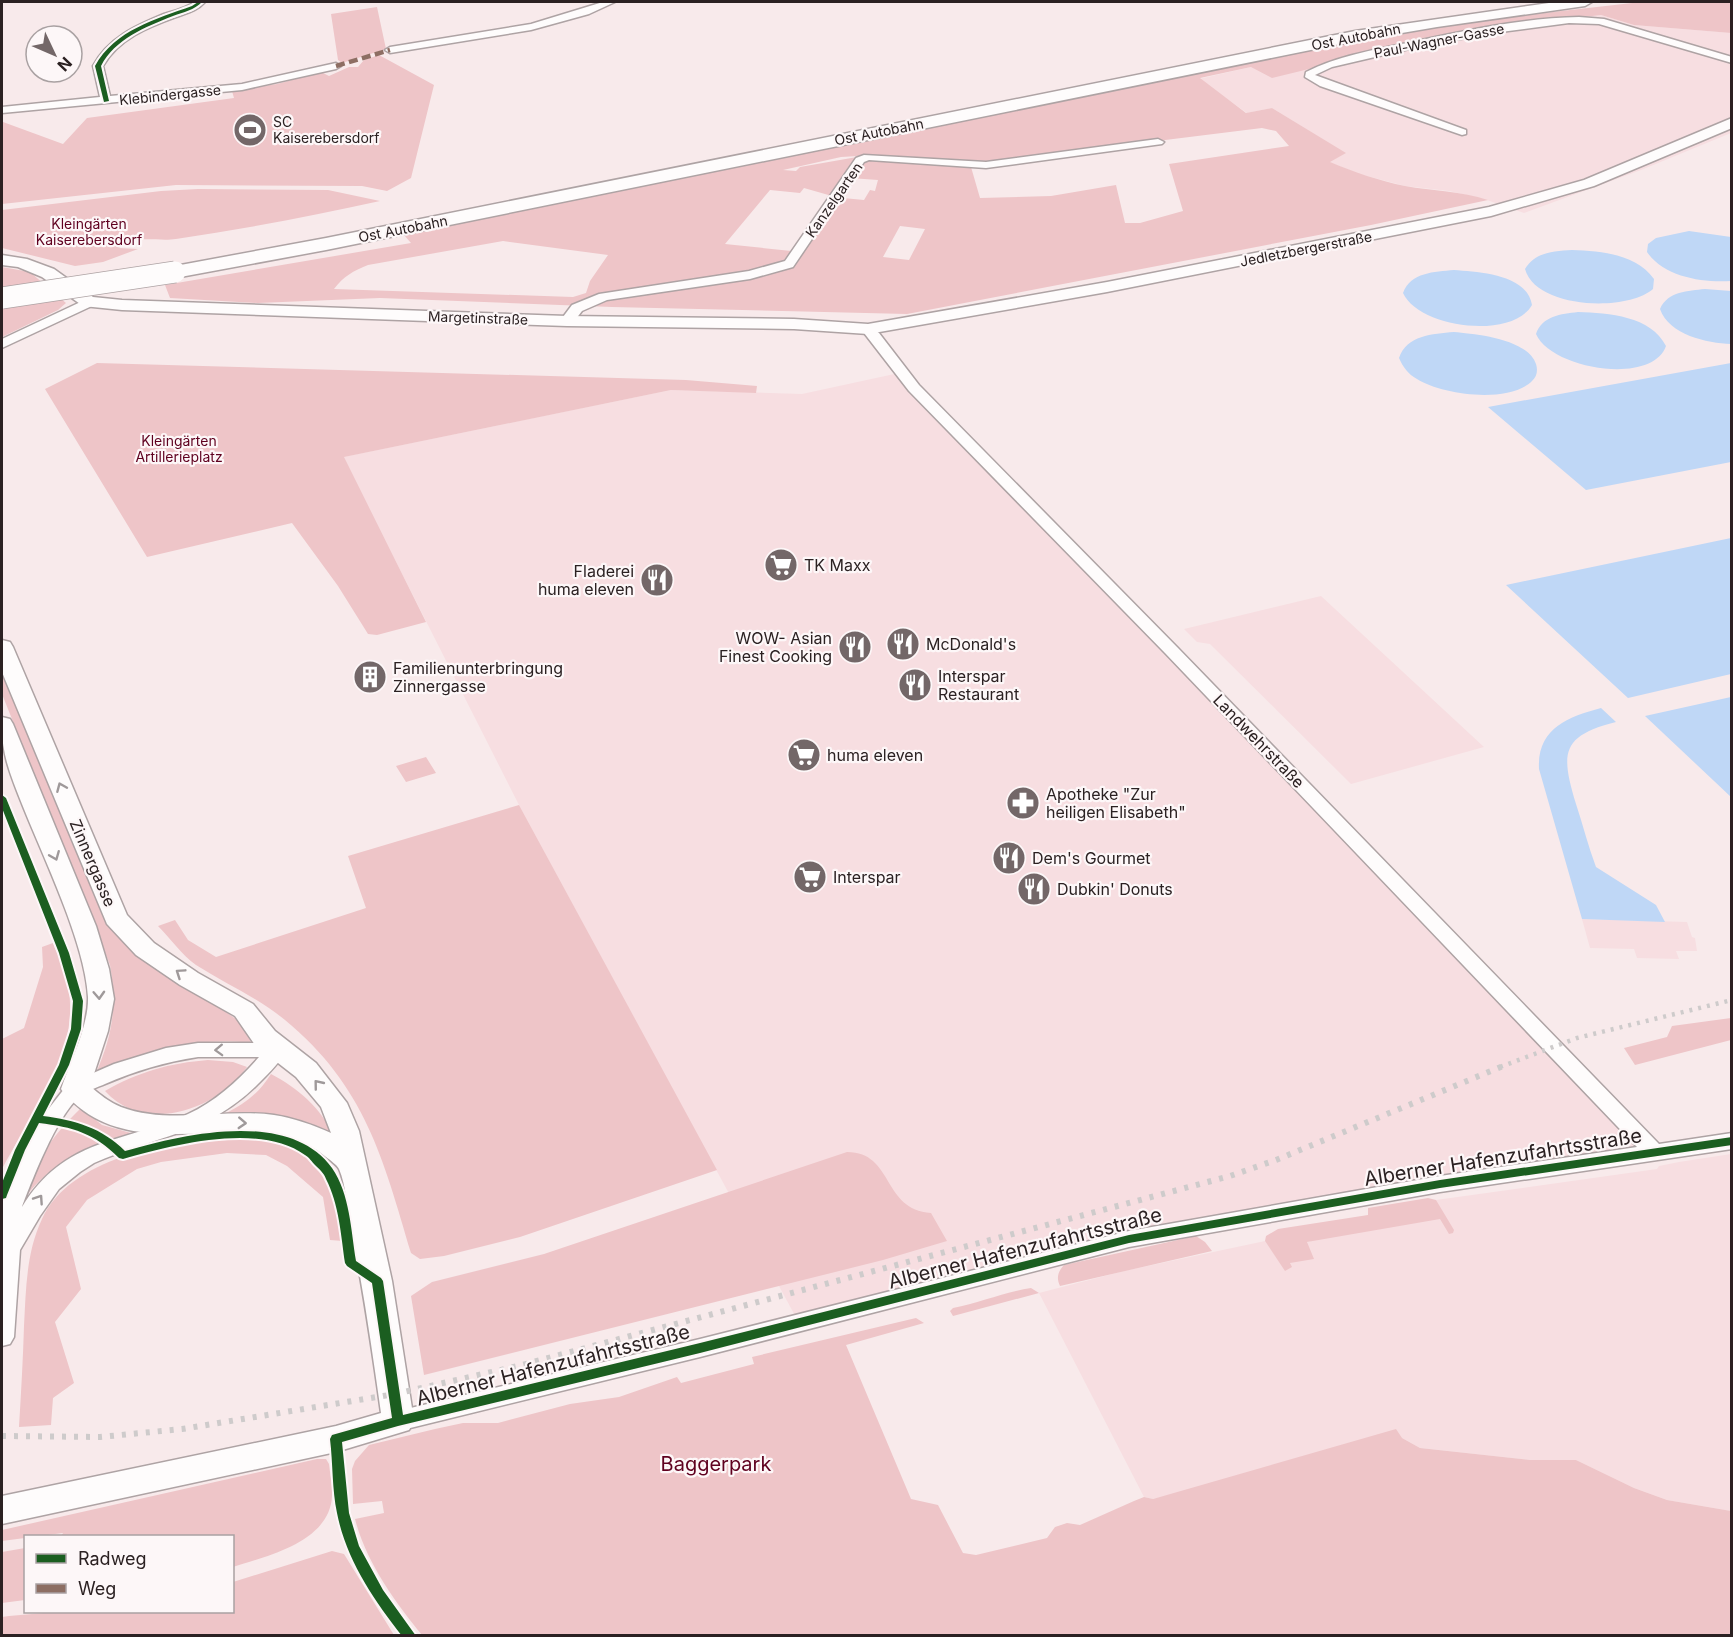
<svg xmlns="http://www.w3.org/2000/svg" width="1733" height="1637" font-family="Inter,sans-serif">
<rect width="100%" height="100%" fill="#f8eaeb"/>
<path fill="#f7dee1" d="M 1601,15 L 1634,25 L 1731,33 L 1731,133 L 1641,170 L 1524,213 L 1484,199 L 1449,191 L 1405,186 L 1359,174 L 1329,162 L 1345,153 L 1272,108 L 1247,113 L 1199,79 L 1251,67 L 1465,31 Z
M 899,373 L 1653,1151 L 1267,1213 L 799,1323 L 519,805 L 343,457 L 671,390 L 802,394 Z
M 1321,596 L 1484,747 L 1351,784 L 1210,644 L 1197,642 L 1184,629 Z
M 1582,919 L 1687,922 L 1692,937 L 1695,938 L 1697,951 L 1676,951 L 1679,959 L 1637,958 L 1634,949 L 1590,948 Z
M 1731,1154 L 1731,1511 L 1667,1500 L 1634,1488 L 1576,1460 L 1530,1460 L 1420,1448 L 1402,1438 L 1153,1499 L 1144,1497 L 1039,1293 L 1124,1271 L 1265,1241 L 1285,1270 L 1306,1243 L 1368,1215 L 1436,1200 L 1657,1169 L 1659,1166 L 1679,1162 Z"/>
<path fill="#eec5c8" fill-rule="evenodd" d="M 1641,2 L 1731,2 L 1731,33 L 1634,25 L 1601,15 L 1465,31 L 1272,78 L 1251,67 L 1200,78 L 1246,113 L 1272,108 L 1346,153 L 1330,162 C 1354,172 1380,181 1405,186 C 1433,191 1461,191 1488,200 L 1371,225 L 907,314 L 612,307 L 380,298 L 258,303 L 170,298 L 165,285 L 411,243 L 404,235 L 1359,41 L 1482,20 ZM 1262,128 L 1276,131 L 1289,146 L 1169,164 L 1183,211 L 1140,223 L 1125,223 L 1116,185 L 1051,196 L 980,198 L 971,167 L 972,164 ZM 858,156 L 867,159 L 850,178 L 878,180 L 875,191 L 870,190 L 864,200 L 843,198 L 801,252 L 725,244 L 770,190 L 800,193 L 804,188 L 832,196 L 857,157 L 800,167 L 796,171 L 783,170 L 841,157 ZM 900,226 L 925,229 L 909,260 L 883,257 ZM 503,241 L 608,255 L 590,281 L 586,293 L 573,297 L 334,289 C 344,276 353,271 368,265 Z
M 377,7 L 386,49 L 342,63 L 338,60 L 331,14 Z
M 379,55 L 434,85 L 411,178 L 387,191 L 362,186 L 176,185 L 2,204 L 2,117 L 3,122 L 63,144 L 87,118 L 234,98 L 232,91 L 277,84 L 321,72 L 329,76 L 349,67 L 358,67 L 364,60 Z
M 198,189 L 328,190 L 380,201 C 312,216 244,229 176,239 C 159,242 130,234 119,248 L 138,249 L 103,262 L 75,266 L 2,248 L 2,210 L 161,191 Z
M 2,267 L 30,272 L 66,303 L 58,310 L 2,337 Z
M 97,363 L 686,380 L 757,386 L 756,393 L 671,390 L 344,457 L 426,622 L 377,635 L 368,634 L 338,586 L 292,523 L 147,557 L 45,389 Z
M 2,672 L 104,916 L 214,1004 L 239,1021 L 247,1031 L 251,1043 C 195,1037 147,1050 96,1073 C 113,1034 117,1006 110,965 L 2,694 Z
M 426,757 L 436,773 L 406,782 L 396,766 Z
M 519,805 L 717,1170 L 520,1237 L 444,1256 L 420,1259 L 411,1253 C 383,1158 365,1086 285,1020 C 258,998 226,984 196,965 C 182,955 170,938 158,926 L 175,920 L 188,940 L 216,957 L 366,908 L 348,856 Z
M 53,943 C 59,958 67,974 69,991 C 78,1058 31,1114 2,1169 L 2,1039 L 24,1028 L 43,967 L 42,947 Z
M 1731,1018 L 1731,1040 L 1635,1065 L 1624,1048 L 1667,1037 L 1672,1026 Z
M 208,1060 L 233,1062 L 247,1067 C 217,1110 145,1135 105,1091 C 138,1072 170,1063 208,1060 Z
M 271,1074 C 298,1088 321,1108 334,1136 C 295,1114 268,1113 224,1114 C 245,1104 259,1093 271,1074 Z
M 81,1108 L 102,1125 L 131,1133 C 86,1149 49,1162 21,1203 C 36,1161 49,1139 81,1108 Z
M 226,1136 C 271,1137 322,1143 336,1194 C 340,1209 341,1226 343,1241 L 330,1240 L 323,1197 L 287,1166 L 266,1155 L 227,1153 L 161,1162 L 137,1169 L 87,1200 L 66,1227 L 81,1289 L 55,1322 L 74,1383 L 53,1398 L 51,1425 L 19,1427 C 21,1393 23,1360 24,1326 C 26,1290 26,1253 42,1219 C 70,1158 167,1142 226,1136 Z
M 847,1152 C 894,1152 882,1210 931,1213 L 947,1241 L 883,1260 L 424,1375 L 411,1296 L 432,1282 L 544,1254 Z
M 1428,1198 L 1436,1200 L 1454,1230 L 1453,1233 L 1449,1234 L 1440,1219 L 1307,1242 L 1314,1259 L 1290,1263 L 1292,1267 L 1285,1271 L 1265,1241 L 1266,1236 L 1278,1229 L 1368,1215 L 1368,1208 Z
M 1196,1236 L 1205,1242 L 1212,1251 L 1060,1286 C 1056,1277 1058,1272 1064,1265 Z
M 1031,1288 L 1039,1293 L 953,1316 L 950,1311 L 953,1308 C 979,1303 1004,1292 1031,1288 Z
M 916,1318 L 924,1323 L 846,1345 L 911,1499 L 938,1505 L 963,1553 L 976,1555 L 1047,1538 L 1055,1527 L 1067,1523 L 1080,1525 L 1134,1501 L 1144,1497 L 1153,1499 L 1396,1429 L 1402,1438 L 1420,1448 L 1530,1460 L 1576,1460 L 1634,1488 L 1667,1500 L 1731,1511 L 1731,1635 L 422,1635 C 395,1602 366,1562 355,1519 L 384,1513 L 382,1501 L 353,1504 L 352,1469 L 355,1461 L 369,1445 L 435,1429 L 463,1423 L 498,1423 L 570,1404 L 619,1397 L 677,1377 L 681,1383 L 754,1364 L 752,1357 Z
M 317,1459 L 326,1459 L 329,1464 C 330,1474 333,1486 332,1496 C 330,1542 267,1556 233,1567 L 232,1536 L 61,1536 L 63,1533 L 2,1541 L 2,1530 Z
M 25,1548 L 25,1600 L 2,1603 L 2,1552 Z
M 332,1551 L 344,1554 L 394,1635 L 2,1635 L 2,1617 L 9,1616 L 55,1612 L 232,1612 L 233,1582 Z"/>
<path fill="#bfd7f6" d="M 1689,231 L 1731,237 L 1731,281 C 1703,283 1664,277 1647,252 L 1648,244 L 1656,238 Z
M 1572,250 C 1601,251 1636,254 1654,279 L 1653,289 C 1627,312 1536,309 1525,269 C 1535,252 1554,251 1572,250 Z
M 1454,270 C 1479,272 1527,274 1532,305 C 1512,340 1419,328 1403,293 C 1411,272 1434,272 1454,270 Z
M 1705,289 L 1731,291 L 1731,344 C 1707,343 1669,335 1660,309 C 1668,291 1688,291 1705,289 Z
M 1578,312 C 1609,313 1651,316 1666,346 C 1652,386 1551,369 1536,334 C 1542,316 1561,314 1578,312 Z
M 1454,332 C 1476,334 1528,339 1536,364 C 1538,370 1537,377 1532,381 C 1509,404 1442,395 1417,379 C 1408,374 1403,367 1399,358 C 1407,335 1432,334 1454,332 Z
M 1731,363 L 1731,462 L 1586,490 L 1488,407 Z
M 1731,538 L 1731,674 L 1628,698 L 1506,585 Z
M 1731,697 L 1732,697 L 1731,797 L 1645,716 Z
M 1601,708 L 1616,722 C 1560,736 1561,754 1576,804 C 1583,825 1588,846 1596,867 L 1656,905 L 1665,922 L 1582,919 L 1539,769 C 1537,729 1567,717 1601,708 Z"/>
<g fill="none" stroke-linecap="round" stroke-linejoin="round">
<defs>
<path id="minor" d="M 195,2 L 205,2 C 197,11 187,13 176,17 C 148,27 118,39 103,66 L 110,96 L 242,84 L 336,63 L 341,66 L 336,69 L 242,90 L 2,113 L 2,107 L 100,97 L 93,66 C 108,38 135,26 164,14 C 174,11 186,8 195,2 Z
M 603,2 L 615,2 L 589,14 L 531,30 L 390,53 L 385,50 L 390,47 L 531,24 Z
M 1579,17 L 1604,19 L 1732,57 L 1732,63 L 1599,24 L 1569,23 L 1493,33 L 1422,46 L 1332,67 L 1315,75 L 1466,130 L 1466,134 L 1462,135 L 1320,86 L 1305,77 L 1306,72 C 1337,56 1373,50 1407,43 C 1463,31 1522,18 1579,17 Z
M 1158,139 L 1164,142 L 1162,144 L 986,168 L 869,160 L 864,162 L 793,267 L 750,279 L 607,300 L 582,311 L 572,324 L 562,324 L 560,321 L 572,305 L 599,294 L 749,271 L 785,261 L 856,158 L 864,155 L 986,162 Z
M 89,298 L 94,299 L 95,302 L 94,305 L 2,348 L 2,339 Z
M 868,325 L 879,333 L 919,385 L 1177,647 L 1659,1144 L 1732,1133 L 1732,1149 L 1440,1192 L 1129,1247 L 700,1357 L 398,1431 L 389,1428 L 386,1421 L 389,1414 L 398,1411 L 700,1339 L 1129,1231 L 1440,1176 L 1637,1147 L 1165,653 L 909,391 L 861,329 Z
M 198,1043 L 277,1043 L 284,1045 L 287,1050 C 280,1062 270,1072 260,1082 C 208,1135 157,1135 94,1163 L 80,1172 L 59,1189 L 40,1216 L 20,1250 L 14,1337 L 10,1344 L 2,1346 L 2,1203 L 10,1179 L 43,1116 L 68,1084 L 114,1064 L 166,1048 ZM 198,1057 L 259,1057 C 239,1080 216,1101 188,1114 C 122,1144 65,1137 22,1207 C 32,1180 59,1110 83,1094 C 89,1090 98,1087 105,1084 C 135,1071 165,1062 198,1057 Z"/>
<path id="major" d="M 1732,118 L 1732,128 L 1594,186 L 1491,216 L 1107,292 L 868,334 L 794,329 L 567,326 L 122,310 L 83,306 L 42,277 L 18,267 L 2,265 L 2,255 L 27,259 L 54,269 L 93,297 L 122,300 L 567,316 L 794,319 L 868,324 L 1107,282 L 1489,207 L 1584,180 Z
M 2,640 L 10,642 L 13,647 L 127,915 L 154,943 L 198,973 L 253,1004 L 275,1031 L 316,1063 L 347,1103 L 359,1131 L 392,1281 L 414,1421 L 409,1430 L 336,1452 L 2,1524 L 2,1496 L 336,1426 L 381,1413 C 372,1349 363,1286 350,1223 C 347,1207 346,1185 339,1169 C 337,1165 330,1160 326,1157 C 266,1104 154,1162 84,1111 C 75,1104 67,1098 61,1089 C 70,1063 89,1025 88,997 C 85,942 43,857 22,804 C 10,774 0,750 2,717 L 10,719 L 13,724 L 96,926 L 109,969 L 114,999 L 108,1031 L 90,1086 C 99,1094 109,1102 121,1107 C 168,1125 224,1108 274,1115 C 294,1118 313,1125 331,1133 L 321,1107 L 296,1077 L 255,1045 L 235,1016 L 180,985 L 136,955 L 107,924 L 2,672 Z"/>
<path id="highway" d="M 1556,2 L 1592,2 L 1585,6 L 1437,27 L 1355,41 L 326,250 L 175,278 L 168,276 L 166,272 L 168,268 L 175,266 L 326,238 L 1355,31 Z"/>
</defs>
<use href="#minor" stroke="#aea3a4" stroke-width="3"/>
<use href="#major" stroke="#aea3a4" stroke-width="3"/>
<use href="#highway" stroke="#aea3a4" stroke-width="3"/>
<use href="#minor" fill="#fefcfc" fill-rule="evenodd"/>
<use href="#major" fill="#fefcfc" fill-rule="evenodd"/>
<use href="#highway" fill="#fefcfc" fill-rule="evenodd"/>
<path stroke="#cecbcb" stroke-width="4.5" stroke-dasharray="3 6" stroke-linecap="butt" d="M 1500,1067 L 1577,1038 L 1732,1000"/>
<path stroke="#cecbcb" stroke-width="6" stroke-dasharray="4 8" stroke-linecap="butt" d="M 2,1436 L 100,1437 L 182,1429 L 395,1394 L 518,1366 L 1230,1176 L 1276,1160 L 1503,1066"/>
<defs>
<path id="highway-bridge-far1" d="M 168,273 L 175,272"/>
<path id="highway-bridge" d="M 2,298 L 175,272"/>
</defs>
<use href="#highway-bridge-far1" stroke="#aea3a4" stroke-width="18" stroke-linecap="butt"/>
<use href="#highway-bridge" stroke="#aea3a4" stroke-width="23" stroke-linecap="butt"/>
<use href="#highway-bridge-far1" stroke="#fefcfc" stroke-width="16"/>
<use href="#highway-bridge" stroke="#fefcfc" stroke-width="21"/>
<path stroke="#8d6e63" stroke-width="4.5" stroke-dasharray="9 4.5" stroke-linecap="butt" d="M 336,66 L 390,50"/>
<defs>
<path id="cycleway" d="M 198,2 L 202,2 C 194,10 184,12 173,16 C 145,27 115,39 101,66 L 109,101 L 104,102 L 95,66 C 115,30 156,19 192,6 Z
M 2,795 L 6,798 L 69,953 L 83,1001 L 81,1029 L 69,1065 L 43,1116 C 75,1120 102,1128 125,1151 C 184,1134 289,1109 332,1168 C 350,1194 351,1231 356,1261 L 381,1278 L 383,1281 L 403,1415 L 700,1343 L 1129,1235 L 1440,1180 L 1732,1137 L 1732,1145 L 1440,1188 L 1129,1243 L 700,1353 L 398,1426 L 342,1442 L 349,1513 L 359,1546 L 383,1590 L 416,1636 L 402,1636 C 373,1599 346,1559 337,1513 C 332,1489 333,1464 330,1439 L 332,1435 L 392,1418 L 372,1283 L 347,1266 L 345,1263 C 341,1235 339,1204 326,1179 C 324,1173 319,1169 315,1165 C 312,1162 309,1157 305,1155 C 259,1122 173,1145 123,1159 L 119,1158 C 94,1133 73,1127 39,1123 L 25,1150 L 7,1195 L 6,1198 L 2,1199 L 2,1183 L 15,1150 L 59,1065 L 71,1029 L 73,1001 L 59,953 L 2,808 Z"/>
</defs>
<use href="#cycleway" stroke="#fdf7f8" stroke-width="4"/>
<use href="#cycleway" fill="#1b5e20" fill-rule="evenodd"/>
</g>
<defs><path id="oneway-chevron" d="M-2-3.5L2.5 0L-2 3.5" fill="none" stroke-width="1.6" stroke-linecap="round" stroke-linejoin="round" transform="scale(1.5)"/></defs>
<g stroke="#9f999a">
<use href="#oneway-chevron" transform="translate(61 787) rotate(-113)"/>
<use href="#oneway-chevron" transform="translate(55 856) rotate(68)"/>
<use href="#oneway-chevron" transform="translate(180 973) rotate(-146)"/>
<use href="#oneway-chevron" transform="translate(99 995) rotate(87)"/>
<use href="#oneway-chevron" transform="translate(219 1050) rotate(178)"/>
<use href="#oneway-chevron" transform="translate(318 1084) rotate(-129)"/>
<use href="#oneway-chevron" transform="translate(242 1123) rotate(3)"/>
<use href="#oneway-chevron" transform="translate(39 1199) rotate(-56)"/>
</g>
<defs>
<symbol id="stadium-disc" viewBox="-11 -11 22 22"><circle r="9.5" fill="#736768" stroke="#fdf7f8"/><path d="M0-5a6.5 5 0 1 0 0 10a6.5 5 0 1 0 0-10ZM-3.5-1.8h7v3.6h-7Z" fill="#fff"/></symbol>
<symbol id="supermarket-disc" viewBox="-11 -11 22 22"><circle r="9.5" fill="#736768" stroke="#fdf7f8"/><path d="M-6-5.5h2.5l.6 2H6L4.5 2H-2.5L-4.4-4H-6ZM-1.5 3.2a1.3 1.3 0 1 0 .1 0ZM3 3.2a1.3 1.3 0 1 0 .1 0Z" fill="#fff"/></symbol>
<symbol id="restaurant-disc" viewBox="-11 -11 22 22"><circle r="9.5" fill="#736768" stroke="#fdf7f8"/><path d="M-5-6h1v4h1v-4h1v4h1v-4h1v5L-1.5 .5V6h-2V.5L-5-1ZM5-6V6H3V1.5H1.5Q1.5-4 5-6Z" fill="#fff"/></symbol>
<symbol id="building-disc" viewBox="-11 -11 22 22"><circle r="9.5" fill="#736768" stroke="#fdf7f8"/><path d="M-4-6H4V6H1V3H-1V6H-4ZM-2.5-4.3h1.7v1.8h-1.7ZM.8-4.3h1.7v1.8H.8ZM-2.5-1h1.7V.8h-1.7ZM.8-1h1.7V.8H.8Z" fill="#fff"/></symbol>
<symbol id="pharmacy-disc" viewBox="-11 -11 22 22"><circle r="9.5" fill="#736768" stroke="#fdf7f8"/><path d="M-2-6h4v4h4v4h-4v4h-4v-4h-4v-4h4Z" fill="#fff"/></symbol>
</defs>
<g fill-rule="evenodd">
<use href="#stadium-disc" x="231" y="111" width="38" height="38"/>
<use href="#supermarket-disc" x="762" y="546" width="38" height="38"/>
<use href="#restaurant-disc" x="638" y="561" width="38" height="38"/>
<use href="#restaurant-disc" x="884" y="625" width="38" height="38"/>
<use href="#restaurant-disc" x="836" y="628" width="38" height="38"/>
<use href="#building-disc" x="351" y="658" width="38" height="38"/>
<use href="#restaurant-disc" x="896" y="666" width="38" height="38"/>
<use href="#supermarket-disc" x="785" y="736" width="38" height="38"/>
<use href="#pharmacy-disc" x="1004" y="784" width="38" height="38"/>
<use href="#restaurant-disc" x="990" y="839" width="38" height="38"/>
<use href="#supermarket-disc" x="791" y="858" width="38" height="38"/>
<use href="#restaurant-disc" x="1015" y="870" width="38" height="38"/>
</g>
<g text-anchor="middle" stroke-width="4.5" stroke-linejoin="round" paint-order="stroke">
<g font-size="14" fill="#2b2122" stroke="#fdf7f8">
<text transform="translate(1356 37) rotate(-11)" y="5">Ost Autobahn</text>
<text transform="translate(1439 41) rotate(-11)" y="5">Paul-Wagner-Gasse</text>
<text transform="translate(170 95) rotate(-6)" y="5">Klebindergasse</text>
<text transform="translate(879 132) rotate(-11)" y="5">Ost Autobahn</text>
<text transform="translate(834 200) rotate(-55)" y="5">Kanzelgarten</text>
<text transform="translate(403 229) rotate(-11)" y="5">Ost Autobahn</text>
<text transform="translate(1306 249) rotate(-11)" y="5">Jedletzbergerstraße</text>
<text transform="translate(478 318) rotate(2)" y="5">Margetinstraße</text>
</g>
<g font-size="14" fill="#2b2122" stroke="#fdf7f8" text-anchor="start">
<text x="273" y="127">SC<tspan x="273" dy="16">Kaiserebersdorf</tspan></text>
</g>
<g font-size="14" fill="#5f001f" stroke="#fdf7f8">
<text x="89" y="229">Kleingärten<tspan x="89" dy="16">Kaiserebersdorf</tspan></text>
<text x="179" y="446">Kleingärten<tspan x="179" dy="16">Artillerieplatz</tspan></text>
</g>
<g font-size="16" fill="#2b2122" stroke="#fdf7f8" text-anchor="start">
<text x="804" y="571">TK Maxx</text>
<text x="634" y="577" text-anchor="end">Fladerei<tspan x="634" dy="18">huma eleven</tspan></text>
<text x="832" y="644" text-anchor="end">WOW- Asian<tspan x="832" dy="18">Finest Cooking</tspan></text>
<text x="926" y="650">McDonald's</text>
<text x="393" y="674">Familienunterbringung<tspan x="393" dy="18">Zinnergasse</tspan></text>
<text x="938" y="682">Interspar<tspan x="938" dy="18">Restaurant</tspan></text>
<text x="827" y="761">huma eleven</text>
<text x="1046" y="800">Apotheke "Zur<tspan x="1046" dy="18">heiligen Elisabeth"</tspan></text>
<text x="1032" y="864">Dem's Gourmet</text>
<text x="833" y="883">Interspar</text>
<text x="1057" y="895">Dubkin' Donuts</text>
</g>
<g font-size="16" fill="#2b2122" stroke="#fdf7f8">
<text transform="translate(1259 741) rotate(46)" y="6">Landwehrstraße</text>
<text transform="translate(93 863) rotate(67)" y="6">Zinnergasse</text>
</g>
<g font-size="20" fill="#2b2122" stroke="#fdf7f8">
<text transform="translate(1503 1157) rotate(-9)" y="7">Alberner Hafenzufahrtsstraße</text>
<text transform="translate(1025 1248) rotate(-14)" y="7">Alberner Hafenzufahrtsstraße</text>
<text transform="translate(553 1365) rotate(-14)" y="7">Alberner Hafenzufahrtsstraße</text>
</g>
<g font-size="20" fill="#5f001f" stroke="#fdf7f8">
<text x="716" y="1471">Baggerpark</text>
</g>
</g>
<rect width="1733" height="1637" fill="none" stroke="#2b2122" stroke-width="6"/>
<rect x="24" y="1535" width="210" height="78" fill="#fdf7f8" stroke="#a9a1a2" stroke-width="1.5"/>
<rect x="36" y="1554" width="30" height="9" fill="#1b5e20" stroke="#a9a1a2" stroke-width="1.5"/>
<text x="78" y="1565" font-size="18" fill="#2b2122">Radweg</text>
<rect x="36" y="1584" width="30" height="9" fill="#8d6e63" stroke="#a9a1a2" stroke-width="1.5"/>
<text x="78" y="1595" font-size="18" fill="#2b2122">Weg</text>
<g transform="translate(54 54) rotate(134)"><circle r="28" fill="#fdf7f8" stroke="#a9a1a2" stroke-width="1.5"/>
<path d="M0-4.5L10 22L0 15L-10 22Z" fill="#736768"/>
<text y="-9" font-size="16" font-weight="bold" text-anchor="middle" fill="#2b2122">N</text>
</g>
</svg>
